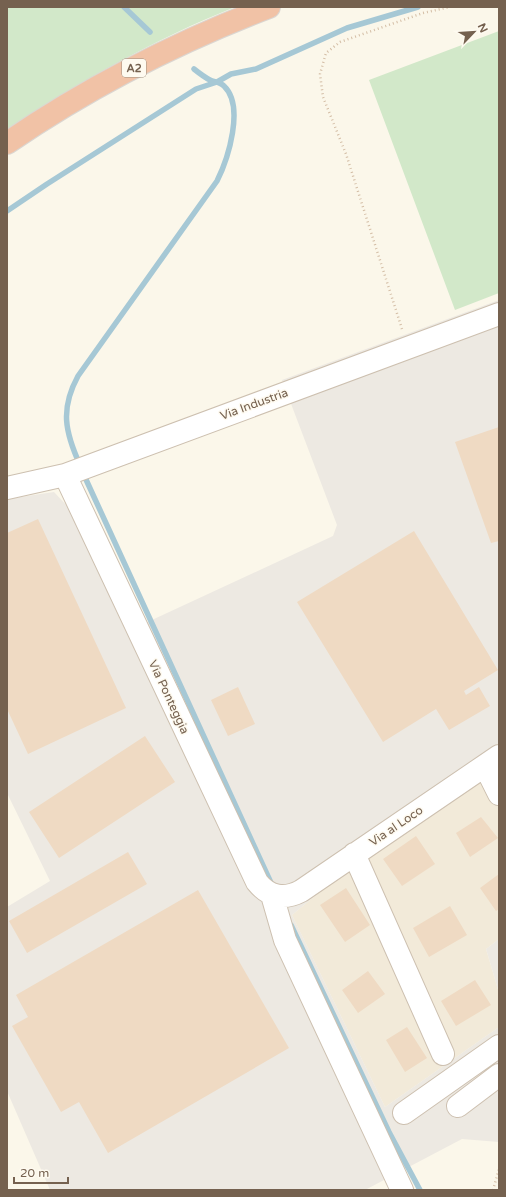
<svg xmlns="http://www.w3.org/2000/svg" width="506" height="1197" font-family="'Varela Round',sans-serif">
<rect width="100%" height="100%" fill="#fbf7ea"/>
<path fill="#f2ead9" d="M 499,756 L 499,939 L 486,949 L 499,993 L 499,1027 L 385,1107 L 292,915 L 367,853 Z"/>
<path fill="#ede9e2" d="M 499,300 L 499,756 L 367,853 L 292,915 L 385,1107 L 499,1027 L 499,1142 L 462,1139 L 365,1190 L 50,1190 L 7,1091 L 7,907 L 50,881 L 7,793 L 7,499 L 54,492 L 69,508 L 126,632 L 333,536 L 337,525 L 282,380 Z
M 499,939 L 499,993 L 486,949 Z"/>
<path fill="#d2e8c9" d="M 7,7 L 235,7 C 155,39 79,82 7,129 Z
M 499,31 L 499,293 L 455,310 L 369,80 Z"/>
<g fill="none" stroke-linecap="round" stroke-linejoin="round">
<path stroke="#a6c8d5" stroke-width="5.5" d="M 124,7 L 150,32
M 7,211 L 47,184 L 196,89 L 217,82 L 231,74 L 256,69 L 347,28 L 418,7
M 80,465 C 65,432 60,409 78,376 L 217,181 C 228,159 245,106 224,86 C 220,82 214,82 210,80 C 204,77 199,73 194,69
M 83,473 L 272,885
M 291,925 L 389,1132 L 420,1190"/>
</g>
<path fill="#efdac3" d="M 499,427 L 499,541 L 491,543 L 455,442 Z
M 38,519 L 126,708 L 28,754 L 7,709 L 7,533 Z
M 414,531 L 498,670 L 464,691 L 466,695 L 479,687 L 490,706 L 449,730 L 436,709 L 383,742 L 297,602 Z
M 238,687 L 255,724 L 228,736 L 211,700 Z
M 145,736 L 175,782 L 59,858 L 29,812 Z
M 481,817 L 498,838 L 470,857 L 456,833 Z
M 416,836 L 435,864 L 402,886 L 383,859 Z
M 128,852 L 147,884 L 27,953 L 9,921 Z
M 499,874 L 499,909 L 496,911 L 480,888 Z
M 346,888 L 370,925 L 345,942 L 320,905 Z
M 198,890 L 289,1048 L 108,1153 L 79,1102 L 61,1112 L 12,1026 L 28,1017 L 16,995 Z
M 450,906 L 467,935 L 429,957 L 413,928 Z
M 368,971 L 385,994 L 358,1013 L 342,990 Z
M 475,980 L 491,1005 L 456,1026 L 441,1001 Z
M 407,1027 L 427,1058 L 405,1072 L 386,1040 Z"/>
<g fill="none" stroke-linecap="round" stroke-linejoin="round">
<defs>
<path id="minor" d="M 65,475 L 257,882 C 269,897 284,900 301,891 L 499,756
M 7,488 L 65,475 L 499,314
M 485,766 L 499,794
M 354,854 L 443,1054
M 272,895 L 285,940 L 402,1190
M 458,1106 L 499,1075
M 404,1113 L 499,1046"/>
<path id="highway" d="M 7,143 C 89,87 177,42 269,7"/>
</defs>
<use href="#minor" stroke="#cdc0b0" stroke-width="24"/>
<use href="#highway" stroke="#dbd6d1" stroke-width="24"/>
<path stroke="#d4bea6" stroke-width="2.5" stroke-dasharray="1 3" stroke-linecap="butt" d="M 402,329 L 346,154 L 323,97 L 320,74 L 326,53 L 340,42 L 423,13 L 450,7
M 493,1190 L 499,1169"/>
<use href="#minor" stroke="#fff" stroke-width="22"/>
<use href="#highway" stroke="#f1c2a6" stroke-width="22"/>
</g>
<g text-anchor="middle" stroke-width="3" stroke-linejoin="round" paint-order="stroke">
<rect fill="#fefaf0" stroke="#9e8f7f" stroke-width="1" x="122" y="59" width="24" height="18" rx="3"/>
<g font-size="11" font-weight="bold" fill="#75614f">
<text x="134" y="72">A2</text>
</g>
<g font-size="12" fill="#75614f" stroke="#fefaf0">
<text transform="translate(254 404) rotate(-20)" y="4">Via Industria</text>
<text transform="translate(169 697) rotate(65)" y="4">Via Ponteggia</text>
<text transform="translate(396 826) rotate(-34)" y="4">Via al Loco</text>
</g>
</g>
<rect width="506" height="1197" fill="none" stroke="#75614f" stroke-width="16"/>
<g transform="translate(474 32) rotate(65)" stroke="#fefaf0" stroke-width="3" paint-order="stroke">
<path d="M0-3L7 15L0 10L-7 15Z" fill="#75614f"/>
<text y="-6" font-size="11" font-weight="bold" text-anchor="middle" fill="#75614f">N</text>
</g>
<path d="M14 1177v6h54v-6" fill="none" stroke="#75614f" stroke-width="2"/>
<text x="20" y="1177" font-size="12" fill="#75614f" stroke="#fefaf0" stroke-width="3" paint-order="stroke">20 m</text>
</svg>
